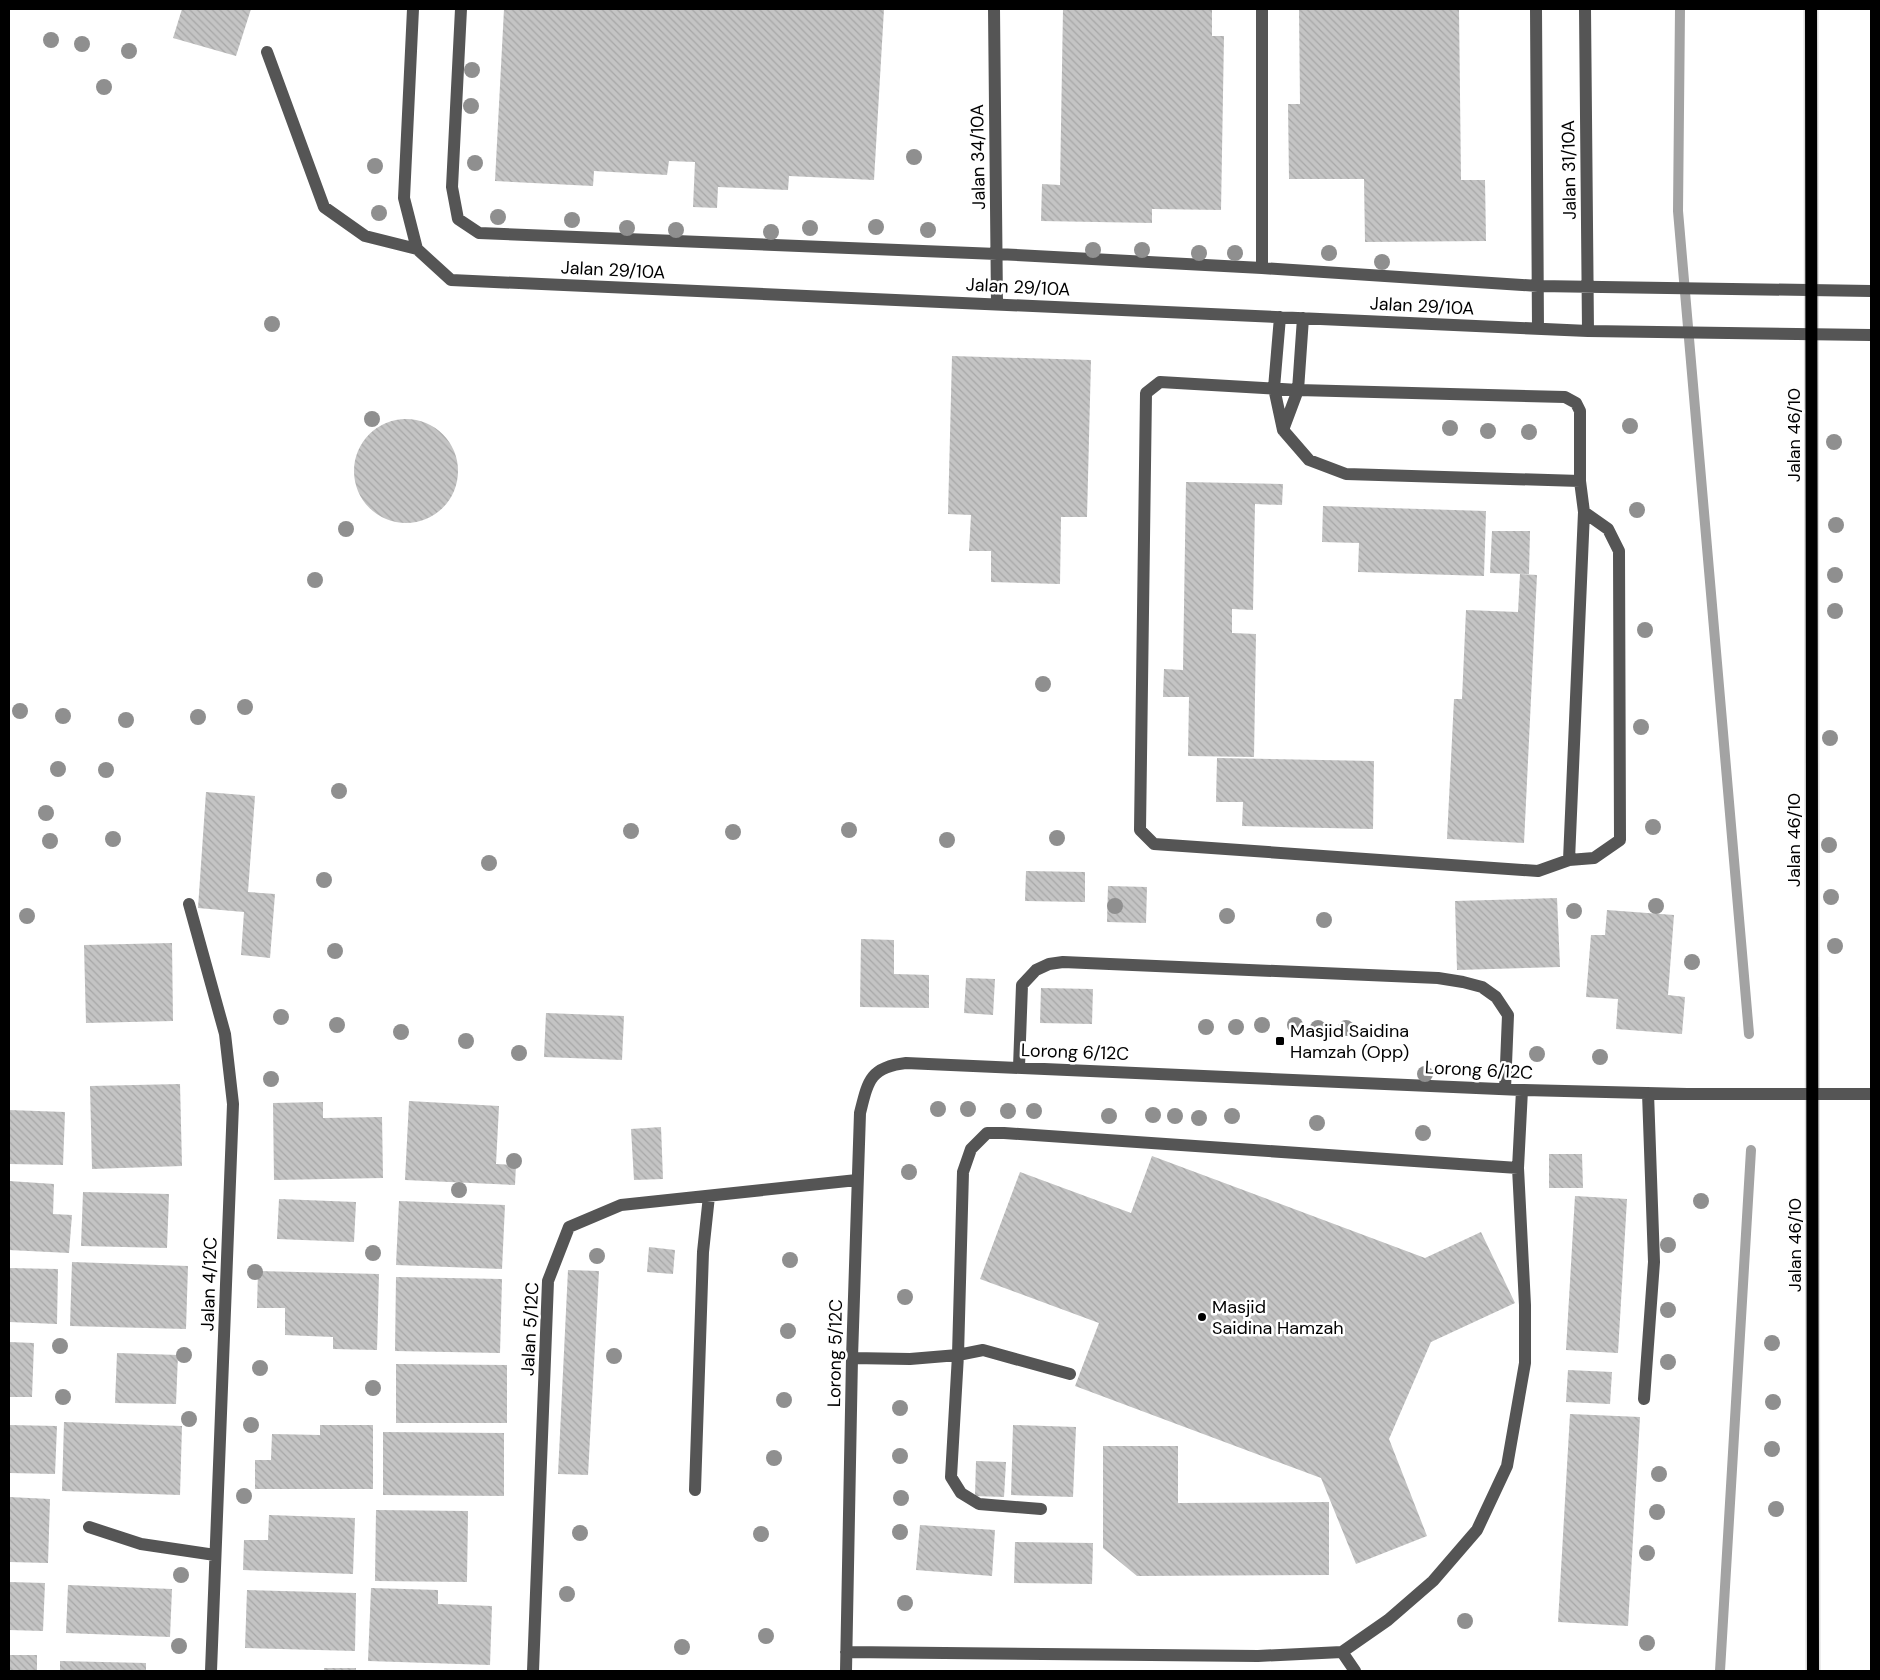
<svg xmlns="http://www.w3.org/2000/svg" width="1880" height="1680" font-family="'DM Sans',sans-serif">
<defs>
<pattern id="building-back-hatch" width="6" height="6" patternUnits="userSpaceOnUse" patternTransform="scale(1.25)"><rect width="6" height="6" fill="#c4c4c4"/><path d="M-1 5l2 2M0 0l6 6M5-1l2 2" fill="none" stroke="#a7a7a7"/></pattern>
</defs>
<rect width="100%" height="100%" fill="#fff"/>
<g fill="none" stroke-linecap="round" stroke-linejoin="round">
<path stroke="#a3a3a3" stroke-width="10" d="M 1680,9 L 1678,211 L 1749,1034
M 1720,1671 L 1751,1150"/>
</g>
<path fill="url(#building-back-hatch)" d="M 182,9 L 251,9 L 236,56 L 173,38 Z
M 504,9 L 884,9 L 874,180 L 789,176 L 788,190 L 718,187 L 717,208 L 693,207 L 695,162 L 669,161 L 667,175 L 594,171 L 593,186 L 495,181 Z
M 1063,9 L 1212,9 L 1212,36 L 1224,36 L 1221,210 L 1152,209 L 1152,223 L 1041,221 L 1042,184 L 1060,185 Z
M 1299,9 L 1459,9 L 1461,180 L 1485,180 L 1486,241 L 1365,242 L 1364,179 L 1289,179 L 1288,104 L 1300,104 Z
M 952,356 L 1091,360 L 1087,517 L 1061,517 L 1060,584 L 991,582 L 991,551 L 969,551 L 971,515 L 948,514 Z
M354 471a52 52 0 1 1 104 0a52 52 0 1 1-104 0Z
M 1186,482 L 1283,484 L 1282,505 L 1255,504 L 1253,610 L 1232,609 L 1232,633 L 1256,634 L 1254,757 L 1188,756 L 1189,697 L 1163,697 L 1164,669 L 1183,670 Z
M 1323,506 L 1486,511 L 1484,576 L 1358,572 L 1359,543 L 1322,542 Z
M 1492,531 L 1530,531 L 1529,574 L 1490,573 Z
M 1520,574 L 1537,575 L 1524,843 L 1447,839 L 1454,699 L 1462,699 L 1466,610 L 1518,612 Z
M 1217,758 L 1374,761 L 1373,829 L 1242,826 L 1243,802 L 1216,802 Z
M 206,792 L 255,796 L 248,892 L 275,894 L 270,958 L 241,955 L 244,912 L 198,908 Z
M 1026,871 L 1085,872 L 1085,902 L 1025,901 Z
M 1108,886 L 1147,887 L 1146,923 L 1107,922 Z
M 1557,898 L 1560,967 L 1457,970 L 1455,901 Z
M 1607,910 L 1674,915 L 1668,995 L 1685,997 L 1682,1034 L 1616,1029 L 1618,999 L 1586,997 L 1591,935 L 1605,935 Z
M 861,939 L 894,940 L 894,974 L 929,975 L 929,1008 L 860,1007 Z
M 172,943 L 173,1021 L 86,1023 L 84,945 Z
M 966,978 L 995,979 L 993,1015 L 964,1013 Z
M 1041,988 L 1093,989 L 1092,1024 L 1040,1023 Z
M 546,1013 L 624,1016 L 622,1060 L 544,1057 Z
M 180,1084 L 182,1166 L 92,1169 L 90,1086 Z
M 409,1101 L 499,1106 L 496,1164 L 516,1165 L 515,1185 L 405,1180 Z
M 323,1102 L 323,1118 L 382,1117 L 383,1178 L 274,1180 L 273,1103 Z
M 9,1110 L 65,1112 L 63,1165 L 9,1164 Z
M 661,1127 L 663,1179 L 634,1180 L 631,1129 Z
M 1549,1154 L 1582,1154 L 1583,1188 L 1549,1188 Z
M 1152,1156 L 1425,1258 L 1481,1232 L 1515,1303 L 1431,1342 L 1389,1439 L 1427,1536 L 1356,1564 L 1321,1478 L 1075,1386 L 1099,1323 L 980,1279 L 1020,1172 L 1131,1213 Z
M 9,1181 L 54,1184 L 53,1214 L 72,1215 L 69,1253 L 9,1250 Z
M 83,1192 L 169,1194 L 167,1248 L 81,1246 Z
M 1575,1196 L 1627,1199 L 1618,1353 L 1566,1350 Z
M 279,1199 L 356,1202 L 354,1242 L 277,1239 Z
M 399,1201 L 505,1205 L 502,1269 L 396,1265 Z
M 649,1247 L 675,1250 L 673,1274 L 647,1272 Z
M 72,1262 L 188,1266 L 186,1329 L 70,1326 Z
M 9,1268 L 58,1269 L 57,1324 L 9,1322 Z
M 568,1270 L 599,1271 L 588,1475 L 558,1474 Z
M 258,1271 L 379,1274 L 377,1350 L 333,1349 L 333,1337 L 285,1335 L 285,1308 L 257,1308 Z
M 396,1277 L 502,1279 L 500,1353 L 395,1351 Z
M 9,1342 L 34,1343 L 32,1397 L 9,1397 Z
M 117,1353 L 178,1355 L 176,1404 L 115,1403 Z
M 396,1364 L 507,1365 L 507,1423 L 396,1423 Z
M 1568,1370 L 1612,1372 L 1610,1404 L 1566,1402 Z
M 1570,1414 L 1640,1417 L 1628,1626 L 1558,1622 Z
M 64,1422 L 182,1426 L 180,1495 L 62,1491 Z
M 9,1425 L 57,1426 L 55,1474 L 9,1473 Z
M 320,1425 L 373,1425 L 373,1489 L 255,1489 L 255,1460 L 271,1460 L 272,1434 L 320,1435 Z
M 1013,1425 L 1076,1427 L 1073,1497 L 1011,1495 Z
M 383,1432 L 504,1433 L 504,1496 L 383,1495 Z
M 1103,1446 L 1178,1446 L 1178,1503 L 1329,1502 L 1329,1575 L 1137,1576 L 1103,1548 Z
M 976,1461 L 1006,1462 L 1004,1497 L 975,1496 Z
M 9,1497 L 50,1499 L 48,1563 L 9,1562 Z
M 376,1510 L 468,1511 L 467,1582 L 375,1581 Z
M 269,1515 L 355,1518 L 353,1574 L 243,1570 L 244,1540 L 268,1540 Z
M 920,1525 L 995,1530 L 992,1576 L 916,1570 Z
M 1015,1542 L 1093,1543 L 1092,1584 L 1014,1583 Z
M 9,1582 L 45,1583 L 43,1631 L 9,1630 Z
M 68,1585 L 172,1589 L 170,1637 L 66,1633 Z
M 371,1588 L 438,1590 L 438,1604 L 492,1606 L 490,1665 L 368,1661 Z
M 247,1590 L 356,1593 L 355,1651 L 245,1648 Z
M 9,1655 L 37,1655 L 37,1671 L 9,1671 Z
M 60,1661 L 146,1663 L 146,1671 L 60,1671 Z
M 324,1668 L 356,1668 L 356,1671 L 324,1671 Z"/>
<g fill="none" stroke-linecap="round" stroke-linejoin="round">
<defs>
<path id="major" d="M 1811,9 L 1813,1671"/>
</defs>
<use href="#major" stroke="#dbdbdb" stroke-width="15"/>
<path stroke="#555" stroke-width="12" d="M 413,9 L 404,198 L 417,249 L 451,280 L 1588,331 L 1871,335
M 461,9 L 452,187 L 458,219 L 479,233 L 997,254 L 1262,268 L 1538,286 L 1871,291
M 994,9 L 997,304
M 1536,9 L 1538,329
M 1585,9 L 1588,331
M 267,52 L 324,207 L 365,236 L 417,249
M 1262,268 L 1262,9
M 1280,317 L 1274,388 L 1283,430 L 1309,460 L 1346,474 L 1580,481
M 1283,430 L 1298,390 L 1303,318
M 1569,860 L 1584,512 L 1580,481 L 1580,411 L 1576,403 L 1565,397 L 1298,390 L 1160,382 L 1146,393 L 1140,830 L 1154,844 L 1538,871 L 1569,860 L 1594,858 L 1620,840 L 1619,551 L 1608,529 L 1584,512
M 189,904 L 225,1034 L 233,1104 L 211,1671
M 1019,1067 L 1022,985 L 1036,970 L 1049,964 L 1063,962 L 1438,978 L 1463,982 L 1482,987 L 1496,997 L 1508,1015 L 1505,1089
M 852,1358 L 910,1359 L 958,1355 L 951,1477 L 961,1493 L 979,1504 L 1041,1509
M 1070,1374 L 983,1350 L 958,1355 L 963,1172 L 971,1149 L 987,1133 L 1004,1133 L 1518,1168
M 1644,1399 L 1654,1262 L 1648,1093
M 695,1490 L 703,1252 L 709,1196
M 89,1527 L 141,1544 L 215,1555
M 846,1652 L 1258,1656 L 1342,1652 L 1355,1671
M 1342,1652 L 1388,1620 L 1433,1581 L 1477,1530 L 1507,1466 L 1525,1363 L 1525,1305 L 1518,1168 L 1522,1090
M 533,1671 L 548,1281 L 569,1227 L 621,1205 L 857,1180
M 846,1671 L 852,1358 L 860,1113 C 868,1081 870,1067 906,1063 L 1522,1090 L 1687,1094 L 1871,1094"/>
<use href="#major" stroke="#000" stroke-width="12"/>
</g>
<g fill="#8f8f8f">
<circle cx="51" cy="40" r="8"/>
<circle cx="82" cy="44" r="8"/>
<circle cx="129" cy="51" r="8"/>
<circle cx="472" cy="70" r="8"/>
<circle cx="104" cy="87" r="8"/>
<circle cx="471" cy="106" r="8"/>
<circle cx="914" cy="157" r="8"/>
<circle cx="475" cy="163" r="8"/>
<circle cx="375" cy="166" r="8"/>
<circle cx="379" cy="213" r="8"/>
<circle cx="498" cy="217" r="8"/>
<circle cx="572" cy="220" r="8"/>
<circle cx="876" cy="227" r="8"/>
<circle cx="627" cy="228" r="8"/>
<circle cx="810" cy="228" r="8"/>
<circle cx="676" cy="230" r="8"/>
<circle cx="928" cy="230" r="8"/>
<circle cx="771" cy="232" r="8"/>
<circle cx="1093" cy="250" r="8"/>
<circle cx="1142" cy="250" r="8"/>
<circle cx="1199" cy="253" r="8"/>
<circle cx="1235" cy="253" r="8"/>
<circle cx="1329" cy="253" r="8"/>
<circle cx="1382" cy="262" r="8"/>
<circle cx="272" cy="324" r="8"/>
<circle cx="372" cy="419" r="8"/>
<circle cx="1630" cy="426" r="8"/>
<circle cx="1450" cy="428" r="8"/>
<circle cx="1488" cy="431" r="8"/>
<circle cx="1529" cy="432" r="8"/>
<circle cx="1834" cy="442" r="8"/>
<circle cx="1637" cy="510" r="8"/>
<circle cx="1836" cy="525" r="8"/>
<circle cx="346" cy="529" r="8"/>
<circle cx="1835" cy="575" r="8"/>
<circle cx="315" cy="580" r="8"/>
<circle cx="1835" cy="611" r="8"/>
<circle cx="1645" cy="630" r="8"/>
<circle cx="1043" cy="684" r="8"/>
<circle cx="245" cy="707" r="8"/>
<circle cx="20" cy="711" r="8"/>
<circle cx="63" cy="716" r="8"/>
<circle cx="198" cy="717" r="8"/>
<circle cx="126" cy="720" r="8"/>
<circle cx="1641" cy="727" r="8"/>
<circle cx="1830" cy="738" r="8"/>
<circle cx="58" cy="769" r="8"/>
<circle cx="106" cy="770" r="8"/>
<circle cx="339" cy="791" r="8"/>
<circle cx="46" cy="813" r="8"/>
<circle cx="1653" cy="827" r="8"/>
<circle cx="849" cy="830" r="8"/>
<circle cx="631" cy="831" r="8"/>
<circle cx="733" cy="832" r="8"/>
<circle cx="1057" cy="838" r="8"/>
<circle cx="113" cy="839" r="8"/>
<circle cx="947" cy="840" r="8"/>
<circle cx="50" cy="841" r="8"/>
<circle cx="1829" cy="845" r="8"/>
<circle cx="489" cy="863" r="8"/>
<circle cx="324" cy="880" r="8"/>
<circle cx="1831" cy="897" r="8"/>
<circle cx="1115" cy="906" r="8"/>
<circle cx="1656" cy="906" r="8"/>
<circle cx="1574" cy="911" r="8"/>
<circle cx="27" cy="916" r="8"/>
<circle cx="1227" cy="916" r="8"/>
<circle cx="1324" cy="920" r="8"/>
<circle cx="1835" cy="946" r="8"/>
<circle cx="335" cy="951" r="8"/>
<circle cx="1692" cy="962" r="8"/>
<circle cx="281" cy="1017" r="8"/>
<circle cx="337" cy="1025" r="8"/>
<circle cx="1262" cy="1025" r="8"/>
<circle cx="1295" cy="1025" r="8"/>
<circle cx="1206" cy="1027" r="8"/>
<circle cx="1236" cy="1027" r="8"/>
<circle cx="1318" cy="1028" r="8"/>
<circle cx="1346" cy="1028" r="8"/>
<circle cx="401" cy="1032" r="8"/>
<circle cx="466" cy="1041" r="8"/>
<circle cx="519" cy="1053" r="8"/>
<circle cx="1537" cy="1054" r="8"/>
<circle cx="1600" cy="1057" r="8"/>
<circle cx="1425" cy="1074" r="8"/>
<circle cx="271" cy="1079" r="8"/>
<circle cx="938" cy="1109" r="8"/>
<circle cx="968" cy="1109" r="8"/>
<circle cx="1008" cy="1111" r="8"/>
<circle cx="1034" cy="1111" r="8"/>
<circle cx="1153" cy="1115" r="8"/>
<circle cx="1109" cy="1116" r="8"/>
<circle cx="1175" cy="1116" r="8"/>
<circle cx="1232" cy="1116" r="8"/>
<circle cx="1199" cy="1118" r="8"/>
<circle cx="1317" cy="1123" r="8"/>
<circle cx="1423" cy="1133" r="8"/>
<circle cx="514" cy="1161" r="8"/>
<circle cx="909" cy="1172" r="8"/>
<circle cx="459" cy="1190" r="8"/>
<circle cx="1701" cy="1201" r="8"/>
<circle cx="1668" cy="1245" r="8"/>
<circle cx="373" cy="1253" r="8"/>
<circle cx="597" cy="1256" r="8"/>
<circle cx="790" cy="1260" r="8"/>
<circle cx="255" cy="1272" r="8"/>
<circle cx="905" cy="1297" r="8"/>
<circle cx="1668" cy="1310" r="8"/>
<circle cx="788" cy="1331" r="8"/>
<circle cx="1772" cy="1343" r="8"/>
<circle cx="60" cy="1346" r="8"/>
<circle cx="184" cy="1355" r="8"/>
<circle cx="614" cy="1356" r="8"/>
<circle cx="1668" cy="1362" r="8"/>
<circle cx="260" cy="1368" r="8"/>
<circle cx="373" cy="1388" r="8"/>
<circle cx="63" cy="1397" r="8"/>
<circle cx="784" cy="1400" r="8"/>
<circle cx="1773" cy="1402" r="8"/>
<circle cx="900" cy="1408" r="8"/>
<circle cx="189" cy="1419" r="8"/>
<circle cx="251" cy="1425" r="8"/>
<circle cx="1772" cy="1449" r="8"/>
<circle cx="900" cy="1456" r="8"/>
<circle cx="774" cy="1458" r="8"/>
<circle cx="1659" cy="1474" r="8"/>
<circle cx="244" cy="1496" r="8"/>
<circle cx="901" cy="1498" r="8"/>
<circle cx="1776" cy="1509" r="8"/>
<circle cx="1657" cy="1512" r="8"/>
<circle cx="900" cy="1532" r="8"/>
<circle cx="580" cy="1533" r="8"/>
<circle cx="761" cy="1534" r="8"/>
<circle cx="1647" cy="1553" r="8"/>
<circle cx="181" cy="1575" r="8"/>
<circle cx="567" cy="1594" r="8"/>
<circle cx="905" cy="1603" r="8"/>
<circle cx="1465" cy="1621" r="8"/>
<circle cx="766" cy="1636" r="8"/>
<circle cx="1647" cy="1643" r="8"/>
<circle cx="179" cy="1646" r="8"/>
<circle cx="682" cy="1647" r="8"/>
</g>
<g fill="#000" stroke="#fff" stroke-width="2">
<rect x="1275" y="1036" width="10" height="10" rx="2.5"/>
<circle cx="1202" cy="1317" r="5"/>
</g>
<g text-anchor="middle" stroke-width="5" stroke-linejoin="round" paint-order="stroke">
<g font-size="18" fill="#000" stroke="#fff">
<text transform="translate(978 157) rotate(-91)" y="6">Jalan 34/10A</text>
<text transform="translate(1569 170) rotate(-91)" y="6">Jalan 31/10A</text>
<text transform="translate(613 270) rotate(3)" y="6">Jalan 29/10A</text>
<text transform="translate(1018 287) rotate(3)" y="6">Jalan 29/10A</text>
<text transform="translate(1422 306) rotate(3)" y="6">Jalan 29/10A</text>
<text transform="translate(1794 435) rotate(-90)" y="6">Jalan 46/10</text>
<text transform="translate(1794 840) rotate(-90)" y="6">Jalan 46/10</text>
<text transform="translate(1075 1052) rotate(2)" y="6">Lorong 6/12C</text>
<text transform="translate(1479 1070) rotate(3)" y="6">Lorong 6/12C</text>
<text transform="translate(1795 1245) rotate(-90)" y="6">Jalan 46/10</text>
<text transform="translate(209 1284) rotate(-88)" y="6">Jalan 4/12C</text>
<text transform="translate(530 1329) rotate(-87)" y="6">Jalan 5/12C</text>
<text transform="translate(835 1353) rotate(-89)" y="6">Lorong 5/12C</text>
</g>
<g font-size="18" fill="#000" stroke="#fff" text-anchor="start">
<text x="1290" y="1037">Masjid Saidina<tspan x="1290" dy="21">Hamzah (Opp)</tspan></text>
<text x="1212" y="1313">Masjid<tspan x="1212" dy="21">Saidina Hamzah</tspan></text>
</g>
</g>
<rect width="1880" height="1680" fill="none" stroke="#000000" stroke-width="20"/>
</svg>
